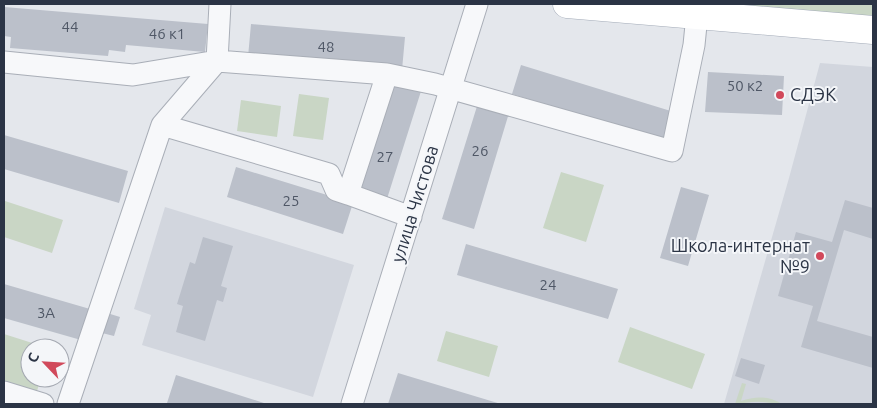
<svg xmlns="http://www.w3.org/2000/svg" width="877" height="408" font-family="Ubuntu,sans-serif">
<rect width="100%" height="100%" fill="#e4e7ec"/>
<path fill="#d2d6de" d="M 820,63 L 873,67 L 873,404 L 724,404 L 789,178 Z
M 165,207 L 354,265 L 313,397 L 142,345 L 151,315 L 134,309 Z"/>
<path fill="#c9d6c5" d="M 706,4 L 873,4 L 873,18 Z
M 299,94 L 329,98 L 323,140 L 293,136 Z
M 241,100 L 281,106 L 277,137 L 237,131 Z
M 561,172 L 604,185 L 586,242 L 543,228 Z
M 5,201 L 63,220 L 52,253 L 4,237 Z
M 630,327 L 705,354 L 692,389 L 618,362 Z
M 446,331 L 498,346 L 489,377 L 437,361 Z
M 4,334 L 48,348 L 30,348 L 30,378 L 41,378 L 37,391 L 4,381 Z
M 742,383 L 746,384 L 741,401 C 756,396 769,396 782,404 C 774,404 768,402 761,402 C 752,401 744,404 735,404 Z"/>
<path fill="#bbc0ca" d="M 4,7 L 208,24 L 205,52 L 126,45 L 125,52 L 109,50 L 108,56 L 10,48 L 11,37 L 4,36 Z
M 251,24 L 405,37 L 402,70 L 248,57 Z
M 521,65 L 674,112 L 666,141 L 512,94 Z
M 708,72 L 784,76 L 782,115 L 705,112 Z
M 393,79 L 422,88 L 386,202 L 358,193 Z
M 478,103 L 509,113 L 474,229 L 442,219 Z
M 4,135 L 128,171 L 119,203 L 4,169 Z
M 236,167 L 353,203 L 343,234 L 227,197 Z
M 681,187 L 709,195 L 688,266 L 660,258 Z
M 845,200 L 873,208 L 873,239 L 844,230 L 817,321 L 873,337 L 873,368 L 801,347 L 813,306 L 778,296 L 796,232 L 832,242 Z
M 203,237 L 233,246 L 221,286 L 227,288 L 223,302 L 217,300 L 205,341 L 176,332 L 183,306 L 177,304 L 190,262 L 195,264 Z
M 466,244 L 618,289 L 608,319 L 457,275 Z
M 4,284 L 90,309 L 81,340 L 4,318 Z
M 107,313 L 120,317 L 114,336 L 102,333 Z
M 741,358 L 765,365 L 759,384 L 735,376 Z
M 398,373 L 501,404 L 388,404 Z
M 176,375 L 267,404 L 171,404 L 167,403 Z"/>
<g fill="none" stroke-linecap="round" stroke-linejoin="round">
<defs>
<path id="minor" d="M 4,62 L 133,75 L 217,61 L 387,74
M 162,125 L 217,61 L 220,4
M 411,217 L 348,194 L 387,74 L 435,84 L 672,151 L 694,45 L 697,15
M 4,392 L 43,404
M 68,404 L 162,125 L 329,174 L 336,190 L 348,194
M 352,404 L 477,4"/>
<path id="major" d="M 567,4 L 873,30"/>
</defs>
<use href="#minor" stroke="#a9aeb7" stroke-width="23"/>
<use href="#major" stroke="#a3abb8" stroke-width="29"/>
<use href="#minor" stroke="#f7f8fa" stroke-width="21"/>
<use href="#major" stroke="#fff" stroke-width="28"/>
</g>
<g fill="#d1495b" stroke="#f4f6f9" stroke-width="2">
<circle cx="780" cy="95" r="5"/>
<circle cx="820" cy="256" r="5"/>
</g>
<g text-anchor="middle" stroke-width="4" stroke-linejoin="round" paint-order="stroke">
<g font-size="15" fill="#4f5766">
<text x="70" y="32">44</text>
<text x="167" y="39">46 к1</text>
<text x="326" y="52">48</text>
<text x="745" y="91">50 к2</text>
<text x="480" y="156">26</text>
<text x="385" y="162">27</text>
<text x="291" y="206">25</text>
<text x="548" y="290">24</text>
<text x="46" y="318">3А</text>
</g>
<g font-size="18" fill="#2b3445" stroke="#f4f6f9" text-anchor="start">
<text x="790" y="101">СДЭК</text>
<text x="810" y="252" text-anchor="end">Школа-интернат<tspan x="810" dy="21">№9</tspan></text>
</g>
<g font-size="18" fill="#2b3445" stroke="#f4f6f9">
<text transform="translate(415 204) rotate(-73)" y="6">улица Чистова</text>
</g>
</g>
<rect width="877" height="408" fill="none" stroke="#2b3445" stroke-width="10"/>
<g transform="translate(45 363) rotate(295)"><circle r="24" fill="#f4f6f9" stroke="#a4a8b1"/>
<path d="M0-4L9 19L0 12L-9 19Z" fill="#d1495b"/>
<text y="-8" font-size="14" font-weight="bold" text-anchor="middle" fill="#2b3445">С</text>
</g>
</svg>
